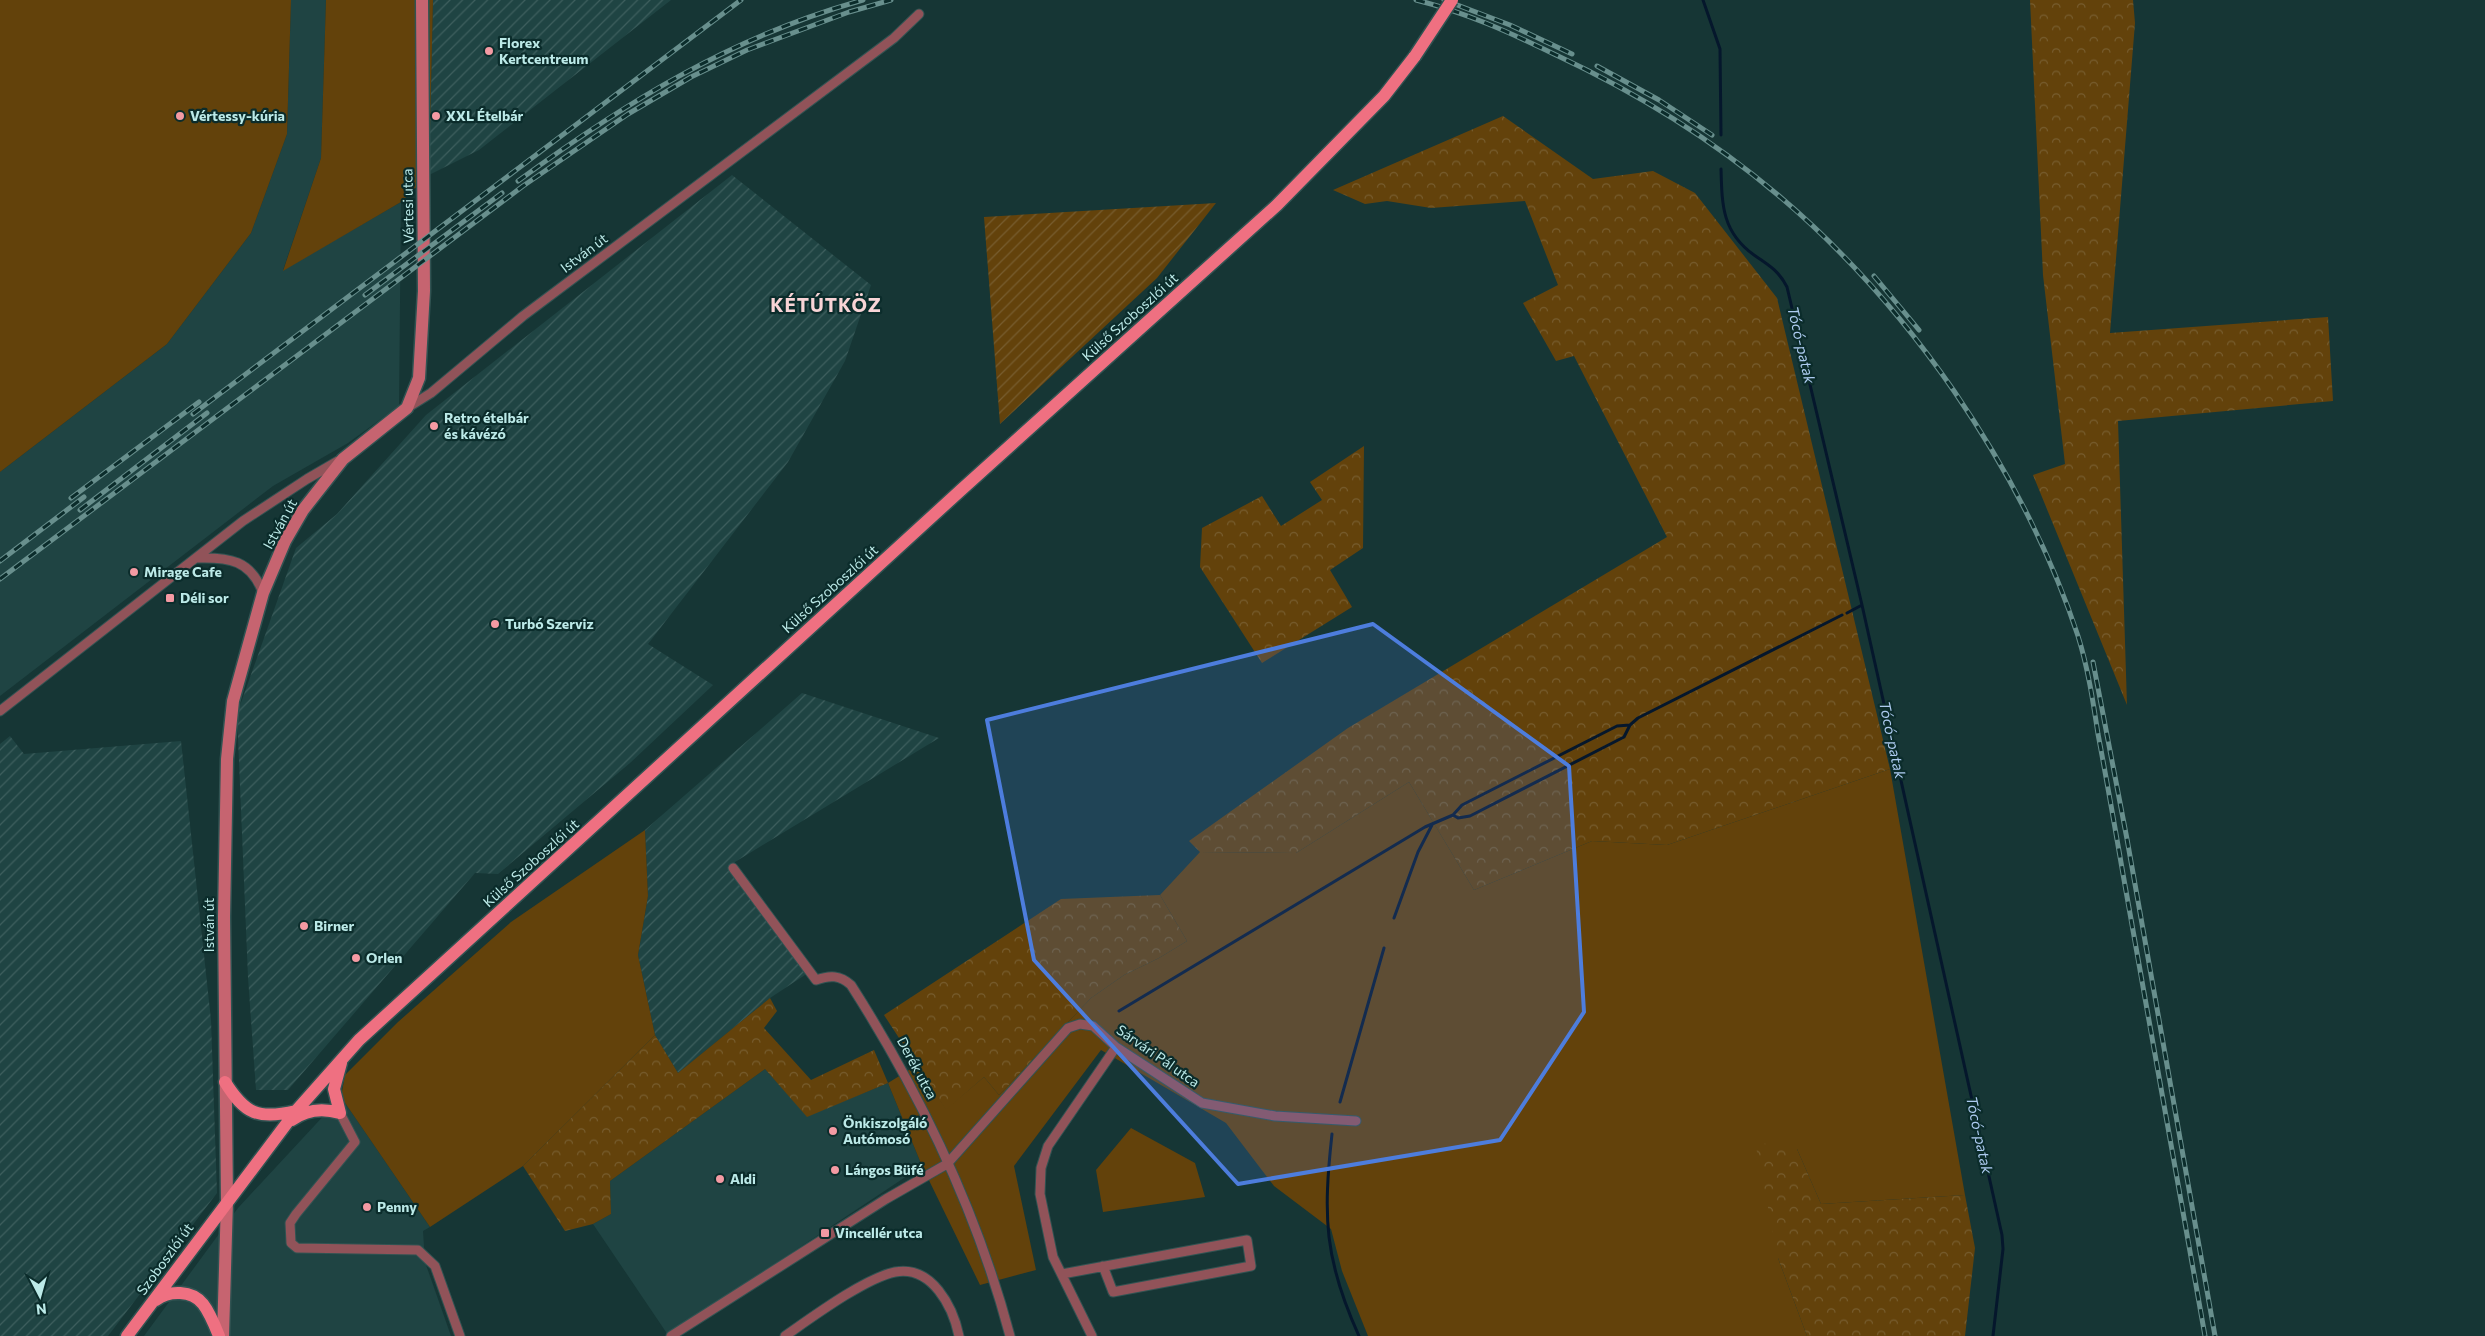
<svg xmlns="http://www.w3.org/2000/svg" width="2485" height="1336" font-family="Commissioner,sans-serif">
<defs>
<pattern id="industrial-furrows" width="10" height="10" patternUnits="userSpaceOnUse" patternTransform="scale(1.25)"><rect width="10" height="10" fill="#1f4443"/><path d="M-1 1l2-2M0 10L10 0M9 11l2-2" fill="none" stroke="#3e5f5e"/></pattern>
<pattern id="forest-crowns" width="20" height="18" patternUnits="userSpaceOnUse" patternTransform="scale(1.25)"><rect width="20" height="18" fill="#63420b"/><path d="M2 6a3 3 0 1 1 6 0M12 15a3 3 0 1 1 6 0" fill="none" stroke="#775d2f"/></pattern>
<pattern id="garden-furrows" width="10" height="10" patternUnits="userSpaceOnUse" patternTransform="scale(1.25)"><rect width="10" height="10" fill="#63420b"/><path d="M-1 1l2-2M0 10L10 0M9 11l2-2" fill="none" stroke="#775d2f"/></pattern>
</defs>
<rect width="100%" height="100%" fill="#163635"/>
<path fill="#1f4443" d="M 291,0 L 326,0 L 321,158 L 283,270 L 401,202 L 399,406 L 348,443 L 273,486 L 0,696 L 0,472 L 167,344 L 251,233 L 287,134 Z
M 765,1069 L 807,1116 L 888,1083 L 922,1166 L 668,1335 L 593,1224 L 611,1214 L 610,1181 Z
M 341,1097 L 430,1227 L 423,1231 L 425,1262 L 451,1336 L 144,1336 L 238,1208 Z"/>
<path fill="url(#industrial-furrows)" d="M 433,0 L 671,0 L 479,150 L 429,175 Z
M 732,175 L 871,285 L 845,361 L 788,462 L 648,644 L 713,685 L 630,763 L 498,874 L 475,873 L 288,1090 L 256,1090 L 248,977 L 237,714 L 296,548 L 337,514 L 426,415 Z
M 802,693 L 939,738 L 735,862 L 732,874 L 808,973 L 770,998 L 678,1073 L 655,1035 L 638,955 L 648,896 L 645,830 Z
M 10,736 L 24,754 L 181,741 L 211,1020 L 217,1193 L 108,1336 L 0,1336 L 0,744 Z"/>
<path fill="#63420b" d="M 0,0 L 291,0 L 287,134 L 251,233 L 167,344 L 0,472 Z
M 326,0 L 433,0 L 429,175 L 401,202 L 283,271 L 321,158 Z
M 1890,769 L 1965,1195 L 1821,1204 L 1797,1149 L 1778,1258 L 1807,1336 L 1368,1336 L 1342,1271 L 1331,1229 L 1274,1186 L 1226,1123 L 1101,1050 L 1014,1166 L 1036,1270 L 980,1285 L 922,1166 L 888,1083 L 917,1065 L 946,1109 L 984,1077 L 999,1095 L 1091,998 L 1124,975 L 1159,958 L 1187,941 L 1160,895 L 1200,852 L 1296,853 L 1409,782 L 1474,890 L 1592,841 L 1667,845 Z
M 645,830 L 648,896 L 638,955 L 655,1035 L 523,1166 L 430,1227 L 341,1097 L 345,1075 L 398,1022 L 511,922 Z
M 1131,1128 L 1195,1163 L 1205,1197 L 1103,1212 L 1096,1170 Z"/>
<path fill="url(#forest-crowns)" d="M 2030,0 L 2133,0 L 2135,23 L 2110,333 L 2328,317 L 2333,401 L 2118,421 L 2127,705 L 2033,475 L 2065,464 L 2043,275 Z
M 1503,116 L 1593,179 L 1653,171 L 1695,193 L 1777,298 L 1890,769 L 1667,845 L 1592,841 L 1474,890 L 1409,782 L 1296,853 L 1200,852 L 1189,841 L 1348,728 L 1667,537 L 1574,356 L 1556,361 L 1523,303 L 1558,285 L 1525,201 L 1431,208 L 1387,201 L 1365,204 L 1333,190 Z
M 1364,446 L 1363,548 L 1330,570 L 1352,607 L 1262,663 L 1200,567 L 1202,528 L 1262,496 L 1281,526 L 1322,500 L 1310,482 Z
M 1160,895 L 1187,941 L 1159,958 L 1124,975 L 1091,998 L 999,1095 L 984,1077 L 946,1110 L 884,1015 L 1061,899 Z
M 770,998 L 777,1011 L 764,1028 L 811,1080 L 874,1050 L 888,1083 L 807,1117 L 765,1069 L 610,1181 L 611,1214 L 593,1224 L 565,1231 L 523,1166 L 655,1035 L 678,1073 Z
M 1755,1142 L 1797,1149 L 1821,1204 L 1965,1195 L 1975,1248 L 1965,1336 L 1807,1336 L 1778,1258 Z"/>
<path fill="url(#garden-furrows)" d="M 1216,203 L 1157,278 L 1000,424 L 984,217 Z"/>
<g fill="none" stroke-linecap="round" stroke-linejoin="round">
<path stroke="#05172c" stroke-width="3" d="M 1703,0 L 1720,49 L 1721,135
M 1721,169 C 1722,205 1722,232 1754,255 C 1769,265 1779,271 1787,287 L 1862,605 L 2002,1235 L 2003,1249 L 1993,1336
M 1847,613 L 1862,605
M 1453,815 L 1458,818 L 1470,816 L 1624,737 L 1630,725
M 1394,918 L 1418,852 L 1432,825
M 1119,1011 L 1425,827 L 1453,815 L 1462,805 L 1617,726 L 1630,725 L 1638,718 L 1842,615
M 1340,1102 L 1384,948
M 1332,1134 C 1323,1216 1324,1259 1359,1336"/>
<defs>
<path id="street" d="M 407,408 L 431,393 L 523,316 L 894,38 L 919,14
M 197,558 C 229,557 251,560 263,593
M 0,711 L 243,521 L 307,479 L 338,461
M 733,868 L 816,980 C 830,975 840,975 851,985 C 920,1093 977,1211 1010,1336
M 340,1113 L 355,1142 L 296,1214 L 290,1223 L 291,1243 L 297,1248 L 418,1250 L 435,1266 L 460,1336
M 1062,1274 L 1247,1240 L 1251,1266 L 1113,1292 L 1103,1266
M 671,1336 L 886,1199 L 947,1164 L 1068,1028 L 1080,1024 L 1093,1026 L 1116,1047 L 1202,1103 L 1275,1116 L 1356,1121
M 785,1336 C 811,1318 865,1278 895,1272 C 932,1265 953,1307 959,1336
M 1092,1336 L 1053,1257 L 1040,1194 L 1041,1168 L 1048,1146 L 1116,1047"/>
<path id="secondary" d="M 223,1336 L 227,1201 L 224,917 L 227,759 L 233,701 L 263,593 L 285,541 L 303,510 L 343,459 L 407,408 L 419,378 L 424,291 L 422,0"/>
<path id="primary" d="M 225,1082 C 245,1114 258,1120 296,1111
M 340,1113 L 334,1089 L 341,1063
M 292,1120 C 307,1109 323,1108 340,1113
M 156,1300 C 169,1290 192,1290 203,1304 C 210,1313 215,1326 219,1336
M 127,1336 L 296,1111 L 359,1040 L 961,490 L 1277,205 L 1384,96 L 1415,56"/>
</defs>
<use href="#street" stroke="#315352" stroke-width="11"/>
<use href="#secondary" stroke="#315352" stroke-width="15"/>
<use href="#primary" stroke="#315352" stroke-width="15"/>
<use href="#street" stroke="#915359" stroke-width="9"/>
<use href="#secondary" stroke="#c66470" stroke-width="12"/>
<use href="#primary" stroke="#ef7081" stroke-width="12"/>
<defs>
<path id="rail" d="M 1416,0 C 1465,12 1511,33 1556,55 C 1723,133 1849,239 1954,391 C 2006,467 2049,548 2078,636 C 2088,668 2093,701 2098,734 C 2107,781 2115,828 2123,874 C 2150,1028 2178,1182 2205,1336
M 1444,0 L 1510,25 L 1572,54
M 1597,66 L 1659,100 L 1712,135
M 518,181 C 626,102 733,36 863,0
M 1874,276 L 1919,330
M 365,295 L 502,193
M 193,414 L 741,0
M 71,498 L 199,402
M 80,510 L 207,413
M 0,561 L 84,497
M 0,579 L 523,186 L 628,114 L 691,77 L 747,50 L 849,12 L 891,0
M 2093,662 L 2127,839 L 2215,1336"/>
</defs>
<use href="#rail" stroke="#688f8d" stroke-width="5"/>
<use href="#rail" stroke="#0b2c2b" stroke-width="3" stroke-dasharray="9" stroke-linecap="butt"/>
<defs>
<path id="primary-bridge" d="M 1415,56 L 1452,0"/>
</defs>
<use href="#primary-bridge" stroke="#315352" stroke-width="15" stroke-linecap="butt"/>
<use href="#primary-bridge" stroke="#ef7081" stroke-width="12"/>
</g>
<path fill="#4d7ddd" fill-opacity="0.2" stroke="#4d7ddd" stroke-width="4" stroke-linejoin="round" d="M 1373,624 L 1569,766 L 1584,1012 L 1500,1140 L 1238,1184 L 1034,960 L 987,720 Z"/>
<g fill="#f49aa3" stroke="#0b2c2b" stroke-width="2">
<circle cx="489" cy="51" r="5"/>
<circle cx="180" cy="116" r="5"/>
<circle cx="436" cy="116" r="5"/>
<circle cx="434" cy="426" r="5"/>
<circle cx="134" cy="572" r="5"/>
<rect x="165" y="593" width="10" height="10" rx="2.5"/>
<circle cx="495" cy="624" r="5"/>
<circle cx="304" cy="926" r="5"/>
<circle cx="356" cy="958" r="5"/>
<circle cx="833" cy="1131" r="5"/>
<circle cx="835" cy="1170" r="5"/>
<circle cx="720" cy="1179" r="5"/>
<circle cx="367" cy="1207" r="5"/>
<rect x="820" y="1228" width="10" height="10" rx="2.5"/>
</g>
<g text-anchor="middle" stroke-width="4.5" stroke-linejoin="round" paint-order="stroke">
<g font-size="14" font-weight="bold" fill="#bceae8" stroke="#0b2c2b" text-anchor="start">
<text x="499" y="48">Florex<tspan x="499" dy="16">Kertcentreum</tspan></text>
<text x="190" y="121">Vértessy-kúria</text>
<text x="446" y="121">XXL Ételbár</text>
<text x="444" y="423">Retro ételbár<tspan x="444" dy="16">és kávézó</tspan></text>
<text x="144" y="577">Mirage Cafe</text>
<text x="180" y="603">Déli sor</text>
<text x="505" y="629">Turbó Szerviz</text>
<text x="314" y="931">Birner</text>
<text x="366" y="963">Orlen</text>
<text x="843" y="1128">Önkiszolgáló<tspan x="843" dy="16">Autómosó</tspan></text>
<text x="845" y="1175">Lángos Büfé</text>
<text x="730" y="1184">Aldi</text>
<text x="377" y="1212">Penny</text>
<text x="835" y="1238">Vincellér utca</text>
</g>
<g font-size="14" fill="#bceae8" stroke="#0b2c2b">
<text transform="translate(408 206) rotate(-91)" y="5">Vértesi utca</text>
<text transform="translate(584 253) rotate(-37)" y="5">István út</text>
<text transform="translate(1130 317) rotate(-42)" y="5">Külső Szoboszlói út</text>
<text transform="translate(280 524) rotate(-61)" y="5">István út</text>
<text transform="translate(830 589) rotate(-42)" y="5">Külső Szoboszlói út</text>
<text transform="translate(531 863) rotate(-42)" y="5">Külső Szoboszlói út</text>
<text transform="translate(209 925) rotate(-90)" y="5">István út</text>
<text transform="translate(1158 1056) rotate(35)" y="5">Sárvári Pál utca</text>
<text transform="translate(917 1068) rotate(62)" y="5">Derék utca</text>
<text transform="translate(165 1259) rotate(-54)" y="5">Szoboszlói út</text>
</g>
<g font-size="15" font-style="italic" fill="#adcbf0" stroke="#0b2c2b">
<text transform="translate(1801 345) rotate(77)" y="5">Tócó-patak</text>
<text transform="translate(1892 740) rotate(78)" y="5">Tócó-patak</text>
<text transform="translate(1979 1135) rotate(78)" y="5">Tócó-patak</text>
</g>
<g font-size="19" font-weight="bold" letter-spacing="1" fill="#f8d4d6" stroke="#0b2c2b">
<text x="826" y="312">KÉTÚTKÖZ</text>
</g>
</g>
<g transform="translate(40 1296) rotate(174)" stroke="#0b2c2b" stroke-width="4" paint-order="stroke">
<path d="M0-4L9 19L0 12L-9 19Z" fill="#bceae8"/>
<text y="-8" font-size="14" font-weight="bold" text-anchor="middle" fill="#bceae8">N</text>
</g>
</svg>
